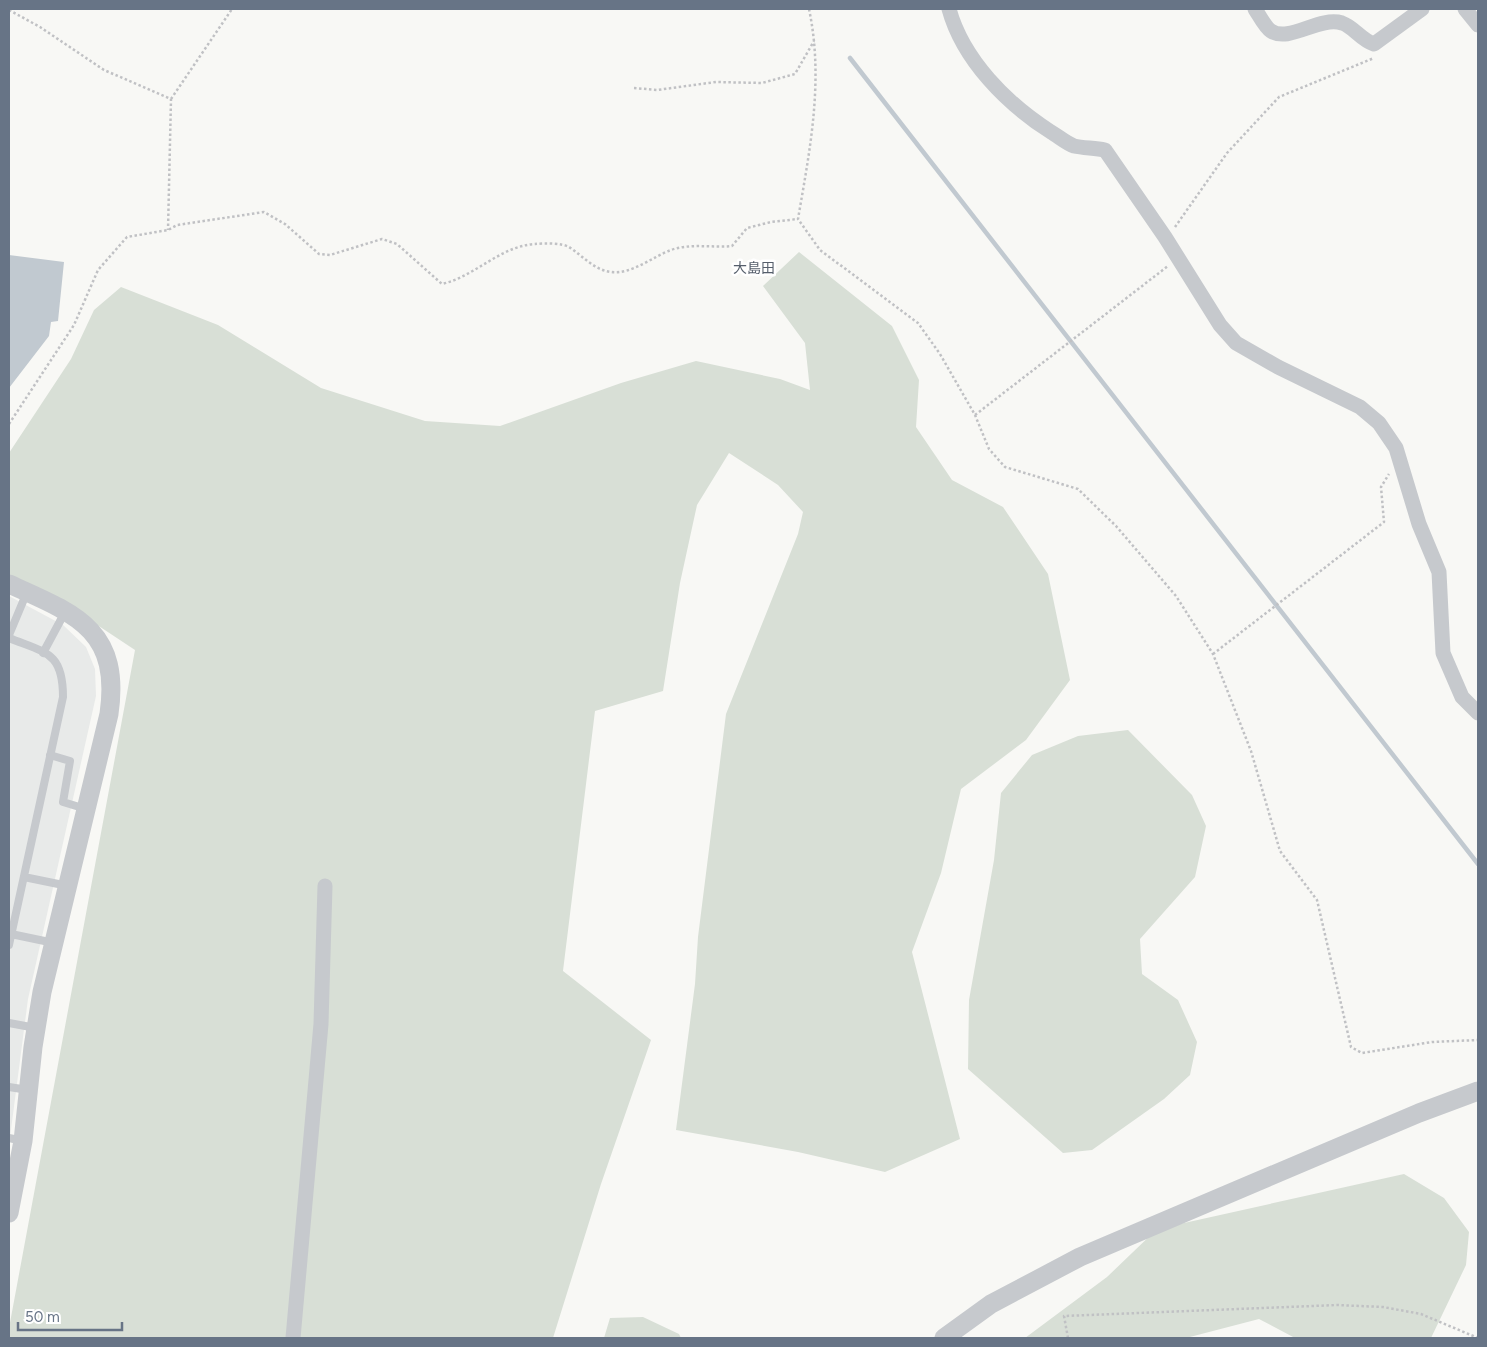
<svg xmlns="http://www.w3.org/2000/svg" width="1487" height="1347" font-family="Figtree,'Noto Sans JP',sans-serif">
<rect width="100%" height="100%" fill="#f8f8f5"/>
<path fill="#e8eae9" d="M 9,596 L 63,625 L 86,647 L 95,669 L 96,696 L 28,999 L 9,1145 Z"/>
<path fill="#d8dfd6" d="M 799,252 L 892,326 L 919,380 L 916,427 L 952,480 L 1003,507 L 1048,574 L 1070,680 L 1026,740 L 961,789 L 941,873 L 912,952 L 960,1139 L 885,1172 L 798,1152 L 676,1130 L 695,984 L 698,937 L 726,714 L 798,534 L 803,512 L 778,485 L 729,453 L 697,505 L 680,583 L 663,691 L 595,711 L 563,971 L 651,1040 L 601,1184 L 553,1338 L 9,1338 L 9,1328 L 135,650 L 64,603 L 9,577 L 9,453 L 71,359 L 94,310 L 121,287 L 218,325 L 321,388 L 425,421 L 500,426 L 621,383 L 696,361 L 780,379 L 810,390 L 805,343 L 763,286 Z
M 1128,730 L 1192,795 L 1206,826 L 1195,877 L 1140,939 L 1142,974 L 1178,1000 L 1197,1042 L 1190,1075 L 1164,1099 L 1092,1150 L 1063,1153 L 968,1069 L 969,1000 L 994,860 L 1001,793 L 1032,755 L 1078,736 Z
M 1404,1174 L 1444,1198 L 1469,1232 L 1466,1265 L 1431,1338 L 1295,1338 L 1259,1319 L 1186,1338 L 1025,1338 L 1107,1277 L 1157,1229 Z
M 643,1317 L 679,1334 L 681,1338 L 604,1338 L 610,1318 Z"/>
<path fill="#c1c9d0" d="M 9,255 L 64,262 L 58,321 L 51,322 L 49,336 L 9,388 Z"/>
<g fill="none" stroke-linecap="round" stroke-linejoin="round">
<path stroke="#c1c9d0" stroke-width="4.5" d="M 850,58 L 1478,864"/>
<path stroke="#c0c1c4" stroke-width="2.5" stroke-dasharray="2.5 2.5" stroke-linecap="butt" d="M 809,9 C 824,80 810,149 798,219 L 820,250 L 918,323 L 940,354 L 975,415 L 989,449 L 1005,467 L 1078,489 L 1116,526 L 1176,596 L 1213,654 L 1251,751 L 1280,851 L 1317,900 L 1351,1047 L 1362,1053 L 1432,1042 L 1478,1040
M 9,10 L 40,27 L 104,70 L 171,99 L 168,230
M 634,88 L 657,90 L 716,82 L 762,83 L 795,74 L 814,41
M 171,99 L 232,9
M 1175,227 L 1227,153 L 1279,97 L 1374,58
M 975,415 L 1168,266
M 9,424 L 74,325 L 98,270 L 127,237 L 168,230 L 177,225 L 264,212 L 285,224 L 319,254 L 330,255 L 382,239 L 397,244 L 442,284 C 476,276 500,246 535,244 C 544,243 562,243 569,247 C 583,256 594,270 611,272 C 631,275 654,256 671,250 C 690,243 713,248 732,246 L 747,228 L 771,222 L 798,219
M 1213,654 L 1384,522 L 1381,487 L 1389,474
M 1068,1338 L 1064,1316 L 1337,1305 L 1383,1307 L 1421,1314 L 1478,1338"/>
<path stroke="#c6c9cd" stroke-width="8" d="M 9,635 L 27,592
M 9,638 C 46,653 63,652 63,697 L 9,945
M 43,653 L 65,612
M 50,755 L 70,761 L 63,802 L 86,809
M 24,877 L 68,886
M 11,934 L 54,943
M 9,1023 L 36,1028
M 9,1087 L 28,1090
M 9,1138 L 23,1141"/>
<path stroke="#c6c9cd" stroke-width="15" d="M 949,9 C 963,60 1007,104 1051,132 C 1058,136 1066,143 1074,146 C 1083,148 1095,148 1105,150 L 1165,237 L 1220,325 L 1236,343 L 1278,367 L 1360,407 L 1379,423 L 1396,448 L 1419,524 L 1439,572 L 1443,653 L 1462,697 L 1478,713
M 1255,9 C 1259,15 1265,27 1271,31 C 1289,43 1319,16 1342,23 C 1354,27 1361,40 1374,44 L 1422,9
M 1465,9 L 1478,25
M 293,1338 L 321,1024 L 325,886"/>
<path stroke="#c6c9cd" stroke-width="19" d="M 9,584 C 76,614 121,630 109,714 L 42,992 L 33,1047 L 23,1141 L 9,1213
M 944,1338 L 991,1304 L 1080,1257 L 1419,1113 L 1478,1091"/>
</g>
<g text-anchor="middle" stroke-width="5" stroke-linejoin="round" paint-order="stroke">
<g font-size="14" fill="#555e6b" stroke="#fff">
<text x="754" y="273">大島田</text>
</g>
</g>
<rect width="1487" height="1347" fill="none" stroke="#677486" stroke-width="20"/>
<path d="M18 1322v8h104v-8" fill="none" stroke="#677486" stroke-width="2.5"/>
<text x="25" y="1322" font-size="15" fill="#677486" stroke="#ffffff" stroke-width="4" paint-order="stroke">50 m</text>
</svg>
